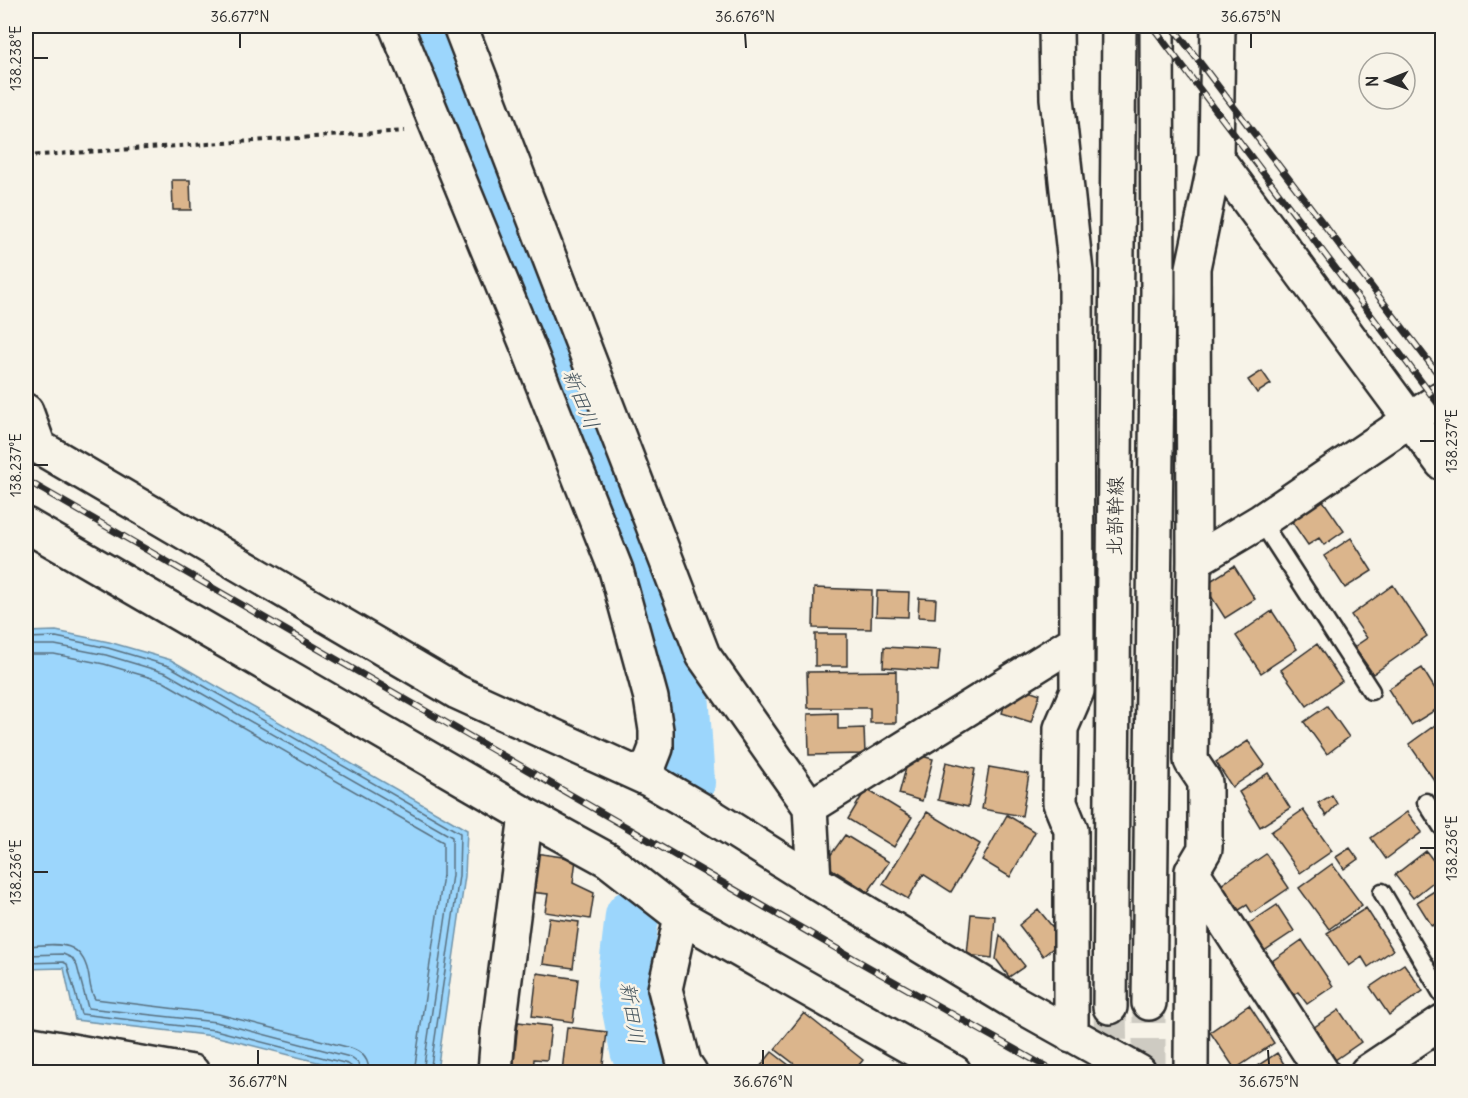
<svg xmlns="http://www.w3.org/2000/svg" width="1468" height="1098" font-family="Delius,'Klee One',sans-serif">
<rect width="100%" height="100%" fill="#f7f3e8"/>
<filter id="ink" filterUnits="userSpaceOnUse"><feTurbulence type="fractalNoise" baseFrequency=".0167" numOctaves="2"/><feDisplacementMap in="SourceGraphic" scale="12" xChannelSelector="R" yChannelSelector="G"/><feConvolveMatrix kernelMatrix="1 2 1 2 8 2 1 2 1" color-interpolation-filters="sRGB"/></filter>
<g filter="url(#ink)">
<path fill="#9cd6fc" stroke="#6f92a8" stroke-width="1.5" d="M 56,631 L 109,642 L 171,660 L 467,830 L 465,876 L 438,1064 L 435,1072 L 357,1072 L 214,1036 L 75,1020 L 64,968 L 26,969 L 26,632 Z"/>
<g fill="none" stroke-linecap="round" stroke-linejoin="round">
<path stroke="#586f7f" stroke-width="1.5" d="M 26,638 L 56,637 L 108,648 L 169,666 L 460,833 L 459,876 L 430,1072
M 26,645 L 55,645 L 106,655 L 166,673 L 452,837 L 452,875 L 423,1072
M 26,654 L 54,654 L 104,664 L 162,681 L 443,842 L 443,875 L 414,1072
M 26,946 C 53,945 80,937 88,972 C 90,981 90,992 95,999 L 218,1014 L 351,1048 C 363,1052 369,1060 369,1072
M 26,955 L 63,954 L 72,958 L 77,966 L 88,1008 L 216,1022 L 350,1057 L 358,1063 L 360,1072
M 26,963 L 63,962 L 67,964 L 81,1014 L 215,1030 L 348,1064 L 352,1067 L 353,1072"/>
<path stroke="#9cd6fc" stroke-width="54" d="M 432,26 L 606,461 L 680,662 L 688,783
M 632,916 L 624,984 L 637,1050 L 646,1072"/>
</g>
<path fill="#dbb58c" stroke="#2b2b2b" stroke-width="1.5" d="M 172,180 L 190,180 L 191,210 L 173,210 Z
M 1262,371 L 1271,384 L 1257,393 L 1248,380 Z
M 1317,492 L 1344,531 L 1324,545 L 1319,538 L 1308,545 L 1286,513 Z
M 1351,538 L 1372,571 L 1345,588 L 1324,556 Z
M 1234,566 L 1255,599 L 1225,618 L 1204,585 Z
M 1393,585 L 1427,636 L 1373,674 L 1354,647 L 1367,638 L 1351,615 Z
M 814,588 L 872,590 L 871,629 L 813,628 Z
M 877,591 L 909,592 L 908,617 L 876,616 Z
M 919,598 L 936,599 L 935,618 L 918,617 Z
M 1272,611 L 1297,649 L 1261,673 L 1236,636 Z
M 815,634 L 847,634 L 847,666 L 815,666 Z
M 1317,644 L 1342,681 L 1307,706 L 1281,670 Z
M 884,647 L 940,650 L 938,671 L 883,667 Z
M 1422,668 L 1442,700 L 1442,706 L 1411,725 L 1388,689 Z
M 896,671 L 896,723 L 870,723 L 870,708 L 808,708 L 807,672 Z
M 1011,684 L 1040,694 L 1031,722 L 1002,713 Z
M 1327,706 L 1349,737 L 1327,754 L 1304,722 Z
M 838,713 L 838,729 L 864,728 L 865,754 L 809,755 L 808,714 Z
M 1442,720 L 1442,789 L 1441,790 L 1409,744 Z
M 1248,741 L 1265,765 L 1232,787 L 1216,762 Z
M 910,753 L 933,759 L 922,801 L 899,794 Z
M 946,762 L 975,769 L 968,807 L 938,800 Z
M 989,767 L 1029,774 L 1022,816 L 982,809 Z
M 1268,773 L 1290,808 L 1260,827 L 1239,792 Z
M 866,789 L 912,817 L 894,847 L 848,819 Z
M 1332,795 L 1337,804 L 1326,816 L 1318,803 Z
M 1303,810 L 1332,851 L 1300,873 L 1271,832 Z
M 927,812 L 980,844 L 951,892 L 923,874 L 908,899 L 883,884 Z
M 1407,812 L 1422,832 L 1386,859 L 1371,838 Z
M 1007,815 L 1035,832 L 1010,877 L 982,860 Z
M 845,835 L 889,862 L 868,892 L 830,868 L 827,860 Z
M 1350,848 L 1358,859 L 1344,869 L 1336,857 Z
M 1426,851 L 1442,872 L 1442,875 L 1413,898 L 1395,875 Z
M 535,853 L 576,859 L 573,883 L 594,893 L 590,919 L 545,912 L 548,894 L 530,892 Z
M 1266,854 L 1289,888 L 1252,913 L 1247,905 L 1236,912 L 1218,887 Z
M 1332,864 L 1362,905 L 1329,929 L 1299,888 Z
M 1442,886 L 1442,919 L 1432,926 L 1417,902 Z
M 1277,905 L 1294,931 L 1261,953 L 1244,927 Z
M 1366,908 L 1393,950 L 1368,967 L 1362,957 L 1349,966 L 1327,933 Z
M 1038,909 L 1063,940 L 1043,956 L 1019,925 Z
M 971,914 L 995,916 L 992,958 L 967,955 Z
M 549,918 L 579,922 L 573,968 L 543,964 Z
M 1000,935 L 1025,966 L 1009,977 L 996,959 Z
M 1302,940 L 1333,986 L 1307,1004 L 1298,992 L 1288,999 L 1265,966 Z
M 1404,964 L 1423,991 L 1389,1015 L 1370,987 Z
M 537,973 L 578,979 L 573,1022 L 532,1016 Z
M 1249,1005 L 1274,1043 L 1235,1069 L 1210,1032 Z
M 1339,1010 L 1361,1042 L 1335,1060 L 1313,1028 Z
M 804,1013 L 863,1060 L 853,1072 L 805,1072 L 775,1049 Z
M 518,1022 L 551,1026 L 547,1060 L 534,1059 L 533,1072 L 513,1072 Z
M 567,1027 L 607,1032 L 602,1072 L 562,1072 Z
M 772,1052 L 798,1072 L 756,1072 Z
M 1277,1053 L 1289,1072 L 1248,1072 Z"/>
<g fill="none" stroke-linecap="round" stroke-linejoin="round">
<path stroke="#cecbc2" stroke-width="33" stroke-dasharray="33 16" stroke-linecap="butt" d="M 1110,1007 L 1111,1072
M 1149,1072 L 1149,1003"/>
<defs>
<path id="service" d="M 1261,521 L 1371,691
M 1426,802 L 1442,827
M 1382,892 L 1442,994"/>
<path id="minor" d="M 396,26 L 528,347 L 616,570 L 651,698 L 656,730 L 656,748 L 649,766 L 642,776
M 460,26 L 703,655 L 810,807 L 814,881 L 1012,1001 L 1139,1072
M 1056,26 L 1057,98 L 1076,272 L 1077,691 L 1061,728 L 1060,803 L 1071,830 L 1071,1035
M 1216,157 L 1442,463
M 26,411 L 39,447 L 457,692 L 650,780 L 708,814 L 814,881
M 26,525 L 526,815 L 498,1033 L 495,1072
M 1194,561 L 1261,521 L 1442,398
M 810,807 L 1076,641
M 526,815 L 608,860 L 681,917 L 954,1072
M 1192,871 L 1322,1072
M 681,917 L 665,989 L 684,1063 L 690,1072
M 26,1043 L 192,1072
M 1191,1072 L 1192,871 L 1205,849 L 1205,782 L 1191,761 L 1194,561 L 1193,268 L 1216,157 L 1218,26
M 1367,1072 L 1442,1022"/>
<path id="tertiary" d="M 1149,1003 L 1158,291 L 1157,26
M 1110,1007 L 1119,26"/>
</defs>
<use href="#service" stroke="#2b2b2b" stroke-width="21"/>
<use href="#minor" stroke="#2b2b2b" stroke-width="38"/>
<use href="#tertiary" stroke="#2b2b2b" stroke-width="38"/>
<path stroke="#2b2b2b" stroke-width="4" stroke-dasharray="4.5 4.5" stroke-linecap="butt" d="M 26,156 L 405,131"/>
<use href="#service" stroke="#f7f3e8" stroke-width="16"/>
<use href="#minor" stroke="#f7f3e8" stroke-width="33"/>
<use href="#tertiary" stroke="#f7f3e8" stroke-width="33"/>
<defs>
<path id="rail" d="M 1152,26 L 1442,409
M 1172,26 L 1442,379
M 26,480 L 865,965 L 1055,1072"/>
</defs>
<use href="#rail" stroke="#2b2b2b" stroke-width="7"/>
<use href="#rail" stroke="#f7f3e8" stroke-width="4.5" stroke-dasharray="14" stroke-linecap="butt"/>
</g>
</g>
<path fill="none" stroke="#2b2b2b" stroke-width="2" d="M 240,33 L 240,48M 745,33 L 746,48M 1251,33 L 1251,48M 33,58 L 48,58M 1420,441 L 1435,441M 33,465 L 48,465M 1420,848 L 1435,848M 33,872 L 48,872M 258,1050 L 258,1065M 763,1050 L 763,1065M 1268,1050 L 1269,1065"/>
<g text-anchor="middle" stroke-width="5" stroke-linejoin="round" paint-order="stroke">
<g font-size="20" fill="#2b2b2b" stroke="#f7f3e8">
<text transform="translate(1115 516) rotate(-89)" y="7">北部幹線</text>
</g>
<g font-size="21" font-style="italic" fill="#47565f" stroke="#f7f3e8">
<text transform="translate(581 399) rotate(68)" y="7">新田川</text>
<text transform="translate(632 1013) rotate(81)" y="7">新田川</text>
</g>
</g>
<rect width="1468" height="1098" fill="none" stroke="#f7f3e8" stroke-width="66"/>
<g transform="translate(1387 81) rotate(269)"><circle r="28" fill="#f7f3e8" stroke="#a5a39c" stroke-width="1.5"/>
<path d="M0-4.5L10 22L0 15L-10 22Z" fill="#2b2b2b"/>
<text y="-9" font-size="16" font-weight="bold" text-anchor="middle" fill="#2b2b2b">N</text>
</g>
<rect x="33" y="33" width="1402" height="1032" fill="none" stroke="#2b2b2b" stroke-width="2"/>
<g font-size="15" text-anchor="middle" fill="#2b2b2b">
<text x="240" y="22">36.677°N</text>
<text x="745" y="22">36.676°N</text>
<text x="1251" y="22">36.675°N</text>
<text transform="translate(16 58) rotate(-90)" y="5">138.238°E</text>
<text transform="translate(1452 441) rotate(-90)" y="5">138.237°E</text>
<text transform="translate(16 465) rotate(-90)" y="5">138.237°E</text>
<text transform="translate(1452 848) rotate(-90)" y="5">138.236°E</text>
<text transform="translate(16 872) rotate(-90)" y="5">138.236°E</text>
<text x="258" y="1087">36.677°N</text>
<text x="763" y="1087">36.676°N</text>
<text x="1269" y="1087">36.675°N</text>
</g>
</svg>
